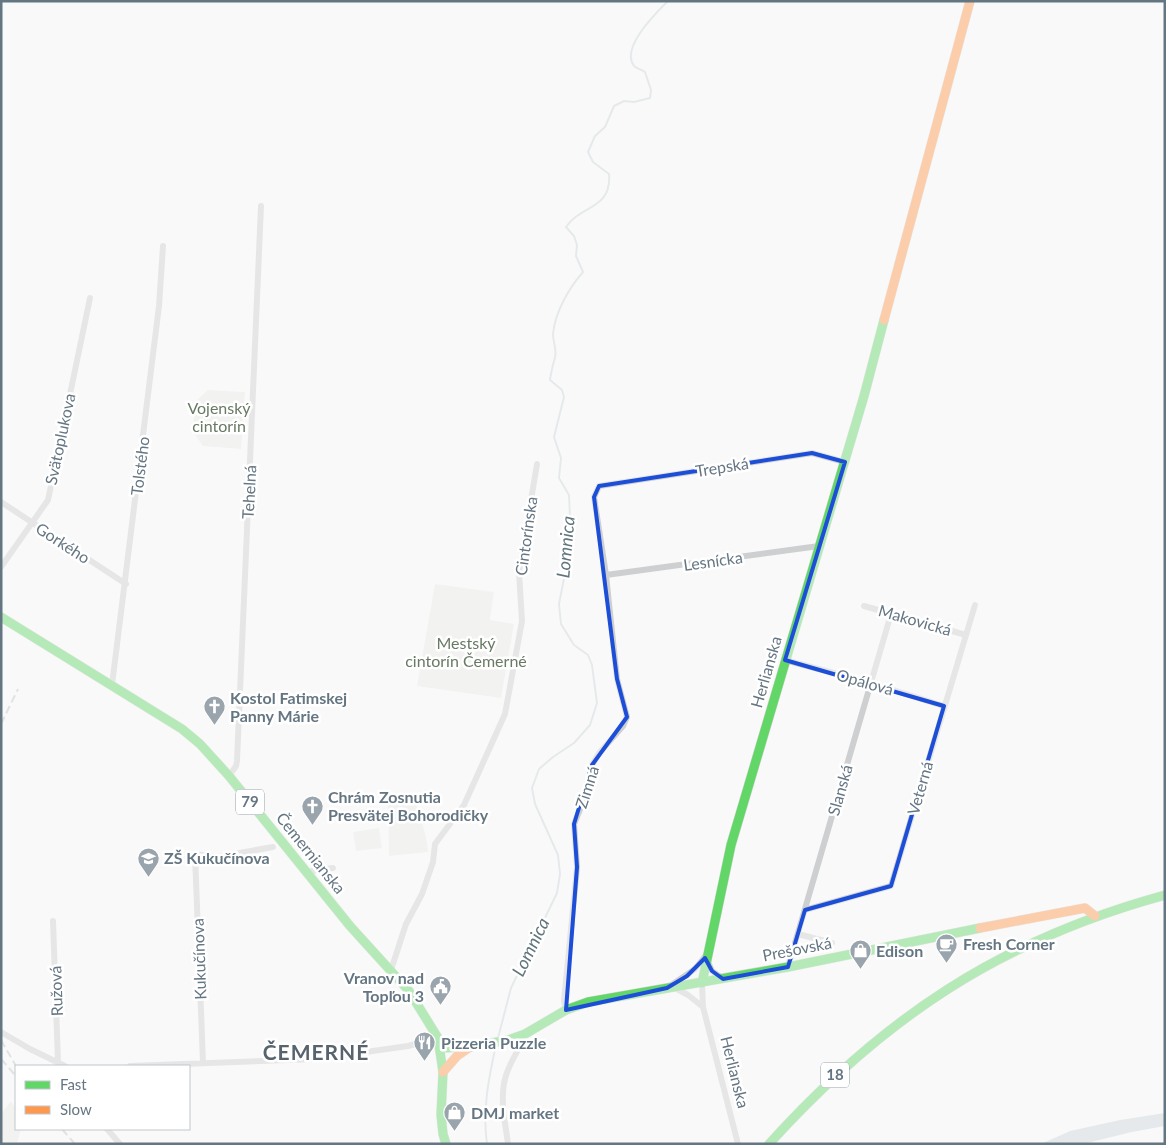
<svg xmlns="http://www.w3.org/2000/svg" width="1166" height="1145" font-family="Lato,sans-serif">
<rect width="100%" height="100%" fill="#f9f9f9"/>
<path fill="#e8ebe6" d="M 208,390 L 245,392 L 241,449 L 203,446 L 193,432 L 195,402 Z
M 435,584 L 494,592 L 490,620 L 514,624 L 501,698 L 417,686 Z
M 415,801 C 420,818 427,834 428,852 L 389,856 L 388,804 Z
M 379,828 L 382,848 L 356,851 L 353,832 Z
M 11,1101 L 16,1109 L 16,1129 L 21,1129 L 17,1144 L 1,1144 L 1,1114 Z"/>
<path fill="#ced6d9" d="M 1165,1113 L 1165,1126 L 1132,1132 L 1083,1144 L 1041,1144 L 1070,1131 L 1120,1120 Z"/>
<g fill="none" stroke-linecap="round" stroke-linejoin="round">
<path stroke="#ced6d9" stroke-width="2" d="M 498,1038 L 511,988 L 557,893 L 560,874 L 558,855 L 535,804 L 532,788 L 539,769 L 553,757 L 574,743 L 590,725 L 597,703 L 592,665 L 588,655 L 574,645 L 561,624 L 559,604 L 568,558 L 564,536 L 570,517 L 569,495 L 559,478 L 561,458 L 554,437 L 564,397 L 562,390 L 550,380 C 551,372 553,365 555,357 C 557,350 553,342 553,334 C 555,312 569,288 583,272 L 576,256 L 577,245 L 574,236 L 566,227 C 580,205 612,210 609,174 L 593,162 L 588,152 L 595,136 L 605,127 L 614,106 L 624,101 L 634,102 L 650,98 L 651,90 L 645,72 C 642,70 636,68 634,66 C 620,48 656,13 668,1
M 487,1144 C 482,1110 489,1077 496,1045"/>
<defs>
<path id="fast" d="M 1,617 L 182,729 L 200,744 L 229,776 L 350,926 L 409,991 L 438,1038 L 443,1072 L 441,1115 L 443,1134 L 446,1144
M 702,983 L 731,845 L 864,396 L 884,320
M 440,1048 L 470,1047 L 508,1040 L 525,1034 L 566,1010 L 588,1002 L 788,967 L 980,928
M 769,1144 C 883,1018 1000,940 1165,895"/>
<path id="slow" d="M 884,320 L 970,1
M 980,928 L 1085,908 L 1095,916
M 443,1072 L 457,1056 L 470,1047"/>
</defs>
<use href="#fast" stroke="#d5d6d7" stroke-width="10"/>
<use href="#slow" stroke="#d5d6d7" stroke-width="10"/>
<path stroke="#cecfd0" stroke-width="6" d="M 1,502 L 126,584
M 1,567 L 48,500 L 90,298
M 606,575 L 819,546
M 864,606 L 966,635
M 785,660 L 871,683 L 944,706
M 112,685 L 159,306 L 163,246
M 229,776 L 236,766 L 237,761 L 261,206
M 306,872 L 333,868
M 805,910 L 891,886 L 975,605
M 53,921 L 58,1062 L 60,1066
M 798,934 L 832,943
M 707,960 L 712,971 L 723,979
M 788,967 L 891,614
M 391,970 L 406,924 L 422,894 L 433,862 L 435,844 L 464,805 L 505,714 L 522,621 L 519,572 L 537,464
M 702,983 L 703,1007 L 738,1144
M 670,986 L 695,969 L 707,954
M 673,987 L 688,995 L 703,1007
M 566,1010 L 564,1001 L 577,867 L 574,824 L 585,797 L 592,765 L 599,753 L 623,726 L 627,717 L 617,679 L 606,575 L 594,497 L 599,486 L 812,453 L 845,462
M 1,1032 L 30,1049 L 65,1066
M 203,1063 L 195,854 L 217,857 L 273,847
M 130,1066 L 316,1059 L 408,1046 L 438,1038
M 107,1129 L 120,1144
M 508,1144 C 505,1120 498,1093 508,1070 C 513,1057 521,1047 525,1034"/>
<use href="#fast" stroke="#63d668" stroke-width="9"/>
<use href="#slow" stroke="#ff974d" stroke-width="9"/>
<path stroke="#c3c5c6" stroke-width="2" stroke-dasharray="8 4" stroke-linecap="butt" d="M 1,724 L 18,689
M 1,1040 L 16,1066
M 1,1059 L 16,1076
M 62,1129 L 75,1144"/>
</g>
<path d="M0 0H1166V1145H0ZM 812,453 L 845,462 L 785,660 L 944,706 L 891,886 L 805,910 L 788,967 L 723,979 L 712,971 L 705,958 L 687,976 L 667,988 L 566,1010 L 577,867 L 574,824 L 592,765 L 627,717 L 617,679 L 594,497 L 599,486 Z" fill="#f9f9f9" fill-opacity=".55" fill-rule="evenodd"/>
<path fill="none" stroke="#1d4ed8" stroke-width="4" stroke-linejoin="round" d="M 812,453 L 845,462 L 785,660 L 944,706 L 891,886 L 805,910 L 788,967 L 723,979 L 712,971 L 705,958 L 687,976 L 667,988 L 566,1010 L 577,867 L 574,824 L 592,765 L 627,717 L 617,679 L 594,497 L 599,486 Z"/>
<defs>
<symbol id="church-pin" viewBox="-11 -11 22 30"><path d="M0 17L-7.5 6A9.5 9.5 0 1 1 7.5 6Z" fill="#99a4ac" stroke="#fff"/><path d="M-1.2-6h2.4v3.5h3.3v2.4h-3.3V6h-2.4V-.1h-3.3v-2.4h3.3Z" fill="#fff"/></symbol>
<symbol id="school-pin" viewBox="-11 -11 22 30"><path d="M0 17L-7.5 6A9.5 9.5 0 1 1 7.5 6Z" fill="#99a4ac" stroke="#fff"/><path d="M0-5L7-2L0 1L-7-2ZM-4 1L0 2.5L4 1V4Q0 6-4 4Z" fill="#fff"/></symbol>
<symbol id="cafe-pin" viewBox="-11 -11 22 30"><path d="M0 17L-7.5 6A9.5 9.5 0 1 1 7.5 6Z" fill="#99a4ac" stroke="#fff"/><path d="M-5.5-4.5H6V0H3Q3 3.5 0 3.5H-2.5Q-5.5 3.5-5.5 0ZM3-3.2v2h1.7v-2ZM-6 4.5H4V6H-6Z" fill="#fff"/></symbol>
<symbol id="shop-pin" viewBox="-11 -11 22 30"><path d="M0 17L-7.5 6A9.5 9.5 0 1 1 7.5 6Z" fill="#99a4ac" stroke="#fff"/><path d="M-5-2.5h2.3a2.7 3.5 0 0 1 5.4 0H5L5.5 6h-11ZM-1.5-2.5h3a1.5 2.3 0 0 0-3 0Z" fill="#fff"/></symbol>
<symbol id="civic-pin" viewBox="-11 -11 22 30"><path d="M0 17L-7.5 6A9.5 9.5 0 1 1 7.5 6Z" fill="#99a4ac" stroke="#fff"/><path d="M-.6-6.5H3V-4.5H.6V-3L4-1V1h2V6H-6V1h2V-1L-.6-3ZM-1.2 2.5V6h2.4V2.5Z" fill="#fff"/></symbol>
<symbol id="restaurant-pin" viewBox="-11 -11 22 30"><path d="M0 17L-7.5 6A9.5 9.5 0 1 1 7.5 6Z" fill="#99a4ac" stroke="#fff"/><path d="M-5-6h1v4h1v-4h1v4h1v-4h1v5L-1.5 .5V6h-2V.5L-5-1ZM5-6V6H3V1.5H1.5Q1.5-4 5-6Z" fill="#fff"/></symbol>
</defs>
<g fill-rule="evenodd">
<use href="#church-pin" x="202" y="694" width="25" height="34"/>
<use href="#church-pin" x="300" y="794" width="25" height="34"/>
<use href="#school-pin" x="136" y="846" width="25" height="34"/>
<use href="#cafe-pin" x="934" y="932" width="25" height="34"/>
<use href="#shop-pin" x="848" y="938" width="25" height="34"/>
<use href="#civic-pin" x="428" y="974" width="25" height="34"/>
<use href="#restaurant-pin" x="412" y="1030" width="25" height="34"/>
<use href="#shop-pin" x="442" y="1100" width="25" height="34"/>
</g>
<g text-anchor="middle" stroke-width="5" stroke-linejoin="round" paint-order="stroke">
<g fill="#fff" stroke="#939fa8" stroke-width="1">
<rect x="236" y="789.5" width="28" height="25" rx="4"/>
<rect x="821" y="1062.5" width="28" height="25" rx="4"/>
</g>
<g font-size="15" font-weight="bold" fill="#657683">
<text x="250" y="807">79</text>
<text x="835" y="1080">18</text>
</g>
<g font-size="16" fill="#687a64" stroke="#fff">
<text x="219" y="414">Vojenský<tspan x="219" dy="18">cintorín</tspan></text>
<text x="466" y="649">Mestský<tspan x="466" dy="18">cintorín Čemerné</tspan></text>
</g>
<g font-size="16" fill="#657683" stroke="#fff">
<text transform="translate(60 439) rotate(-78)" y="6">Svätoplukova</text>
<text transform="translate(140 466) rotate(-83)" y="6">Tolstého</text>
<text transform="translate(722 467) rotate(-9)" y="6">Trepská</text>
<text transform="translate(249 492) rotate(-87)" y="6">Tehelná</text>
<text transform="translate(526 536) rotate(-82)" y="6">Cintorínska</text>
<text transform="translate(63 543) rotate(33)" y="6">Gorkého</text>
<text transform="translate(713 561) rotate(-8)" y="6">Lesnícka</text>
<text transform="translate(915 620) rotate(16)" y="6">Makovická</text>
<text transform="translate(766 672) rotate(-74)" y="6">Herlianska</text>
<text transform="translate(865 682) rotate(16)" y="6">Opálová</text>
<text transform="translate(587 787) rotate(-72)" y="6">Zimná</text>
<text transform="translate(920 788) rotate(-74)" y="6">Veterná</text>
<text transform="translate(840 790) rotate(-74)" y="6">Slanská</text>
<text transform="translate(311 853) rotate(51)" y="6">Čemernianska</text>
<text transform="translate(797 949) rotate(-11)" y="6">Prešovská</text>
<text transform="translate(199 959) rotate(-92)" y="6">Kukučínova</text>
<text transform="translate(56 991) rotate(-92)" y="6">Ružová</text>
<text transform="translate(735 1072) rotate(76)" y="6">Herlianska</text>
</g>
<g font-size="16" font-weight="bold" fill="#657683" stroke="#fff" text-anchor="start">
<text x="230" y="704">Kostol Fatimskej<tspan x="230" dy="18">Panny Márie</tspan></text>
<text x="328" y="803">Chrám Zosnutia<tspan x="328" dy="18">Presvätej Bohorodičky</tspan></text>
<text x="164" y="864">ZŠ Kukučínova</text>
<text x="963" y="950">Fresh Corner</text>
<text x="876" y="957">Edison</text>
<text x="424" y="984" text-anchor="end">Vranov nad<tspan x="424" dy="18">Topľou 3</tspan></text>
<text x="441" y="1049">Pizzeria Puzzle</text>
<text x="471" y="1119">DMJ market</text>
</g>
<g font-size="18" font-style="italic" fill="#60757c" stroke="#fff">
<text transform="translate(566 547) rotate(-85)" y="6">Lomnica</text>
<text transform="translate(531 947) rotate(-64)" y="6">Lomnica</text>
</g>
<g font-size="21" font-weight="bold" letter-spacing="1" fill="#57646e" stroke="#fff">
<text x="316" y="1060">ČEMERNÉ</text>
</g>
</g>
<rect width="1166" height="1145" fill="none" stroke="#657683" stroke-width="5"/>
<rect x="15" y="1065" width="175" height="65" fill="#ffffff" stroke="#c1c8cd"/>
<rect x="25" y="1081" width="25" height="8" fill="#63d668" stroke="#c1c8cd"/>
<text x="60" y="1090" font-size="15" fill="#657683">Fast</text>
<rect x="25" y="1106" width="25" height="8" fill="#ff974d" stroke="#c1c8cd"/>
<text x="60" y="1115" font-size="15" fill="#657683">Slow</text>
</svg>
